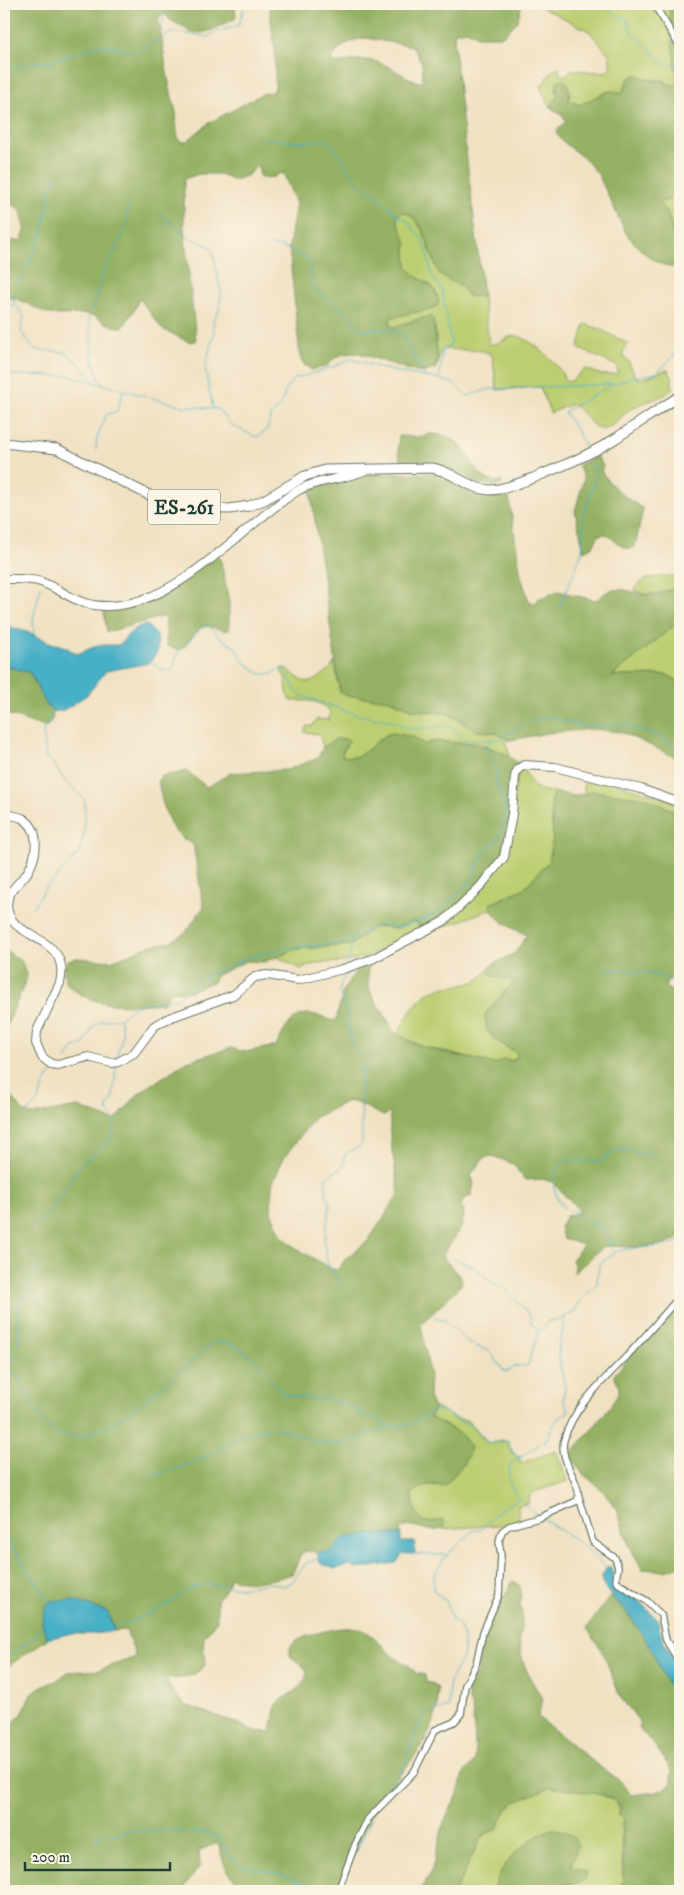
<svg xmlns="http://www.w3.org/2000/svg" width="684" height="1895" font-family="'IM FELL DW Pica',serif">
<rect width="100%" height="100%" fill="#fcf5e5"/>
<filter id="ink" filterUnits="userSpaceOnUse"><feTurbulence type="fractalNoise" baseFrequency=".02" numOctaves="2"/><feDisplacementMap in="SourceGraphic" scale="10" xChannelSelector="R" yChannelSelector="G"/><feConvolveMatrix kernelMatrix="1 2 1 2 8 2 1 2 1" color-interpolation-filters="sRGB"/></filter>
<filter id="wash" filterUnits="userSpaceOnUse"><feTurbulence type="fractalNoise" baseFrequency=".0096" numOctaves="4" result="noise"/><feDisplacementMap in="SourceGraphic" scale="20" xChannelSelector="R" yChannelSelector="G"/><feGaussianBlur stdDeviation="1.12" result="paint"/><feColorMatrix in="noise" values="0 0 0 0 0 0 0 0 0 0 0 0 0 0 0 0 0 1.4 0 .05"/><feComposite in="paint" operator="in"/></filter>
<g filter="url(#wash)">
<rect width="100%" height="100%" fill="#f0e1c2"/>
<path fill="#bbce71" stroke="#6d8652" d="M 536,4 L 669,4 L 677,86 L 656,80 L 627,80 L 622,93 L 609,91 L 579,105 L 569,100 L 570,91 L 556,86 L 557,97 L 550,107 L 540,87 L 555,68 L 559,68 L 560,75 L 567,75 L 571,70 C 585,69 597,75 610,70 L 610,56 L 589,31 Z
M 678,175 L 680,176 L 680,247 L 678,246 L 667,212 L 659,202 L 668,201 L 674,195 L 676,179 Z
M 404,212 C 430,223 427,263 448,279 C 451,282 455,282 458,284 C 462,287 465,292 468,296 L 483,297 L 489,344 C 500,346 505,336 515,336 C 528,336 552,359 559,369 C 563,373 563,379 567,382 C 576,381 578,371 586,369 L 602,375 L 618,374 L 617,366 L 578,348 L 585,324 L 600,329 L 629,344 L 625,347 L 622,356 L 628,360 L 636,378 C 647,381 657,370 668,370 L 672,377 L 672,390 C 660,400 642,401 629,410 C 619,417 612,433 597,428 C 593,426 580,409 572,404 L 550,413 L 540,387 L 497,390 L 492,355 L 483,351 L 441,349 L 438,364 L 435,326 L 419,319 L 393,327 L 390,326 L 390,318 L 437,306 C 441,280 420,285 409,269 C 405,262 407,253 406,246 C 405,235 393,223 399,213 Z
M 675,576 L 680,577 L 680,589 C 663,587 652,601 635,590 C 642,575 660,577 675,576 Z
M 680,621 L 680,682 L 667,675 L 612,676 Z
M 334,662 L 340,692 L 387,699 L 414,710 L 449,714 L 477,731 L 494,732 L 511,740 L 505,741 L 510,756 L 479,743 L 432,741 L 425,745 L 414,737 L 376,743 C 368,752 356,760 343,756 L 342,753 L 347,745 L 333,742 L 323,747 L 319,734 L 304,732 L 307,726 L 312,726 L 317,719 L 329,720 L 330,712 C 319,698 306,701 290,701 C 284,691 290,681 281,672 L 282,668 L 286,668 C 300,677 303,689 320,677 C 326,672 331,670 334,662 Z
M 520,765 C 534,782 527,790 554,792 C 545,814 562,848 545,868 C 539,874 532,882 526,887 C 515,895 496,896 491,909 L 365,957 L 345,962 L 317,963 L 301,969 L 277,957 L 297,949 L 350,945 L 373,928 L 412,921 L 417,922 L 419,929 Z
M 583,773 L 680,803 L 680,814 C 663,803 603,789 584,794 Z
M 486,971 C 499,982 504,975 515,982 L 495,1000 L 486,1029 L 495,1040 L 517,1053 L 517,1058 L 497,1065 L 421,1046 L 397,1034 C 406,1020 415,1000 430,992 C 446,983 478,989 486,971 Z
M 434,1408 C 447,1410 453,1421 467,1420 L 487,1443 L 490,1444 L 501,1440 L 508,1442 L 512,1453 L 519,1457 L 520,1463 L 556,1451 L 568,1481 L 531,1493 L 528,1504 L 518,1505 L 519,1521 L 514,1524 L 442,1529 L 445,1526 L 441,1520 C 422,1527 419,1520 414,1505 C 413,1500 411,1499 412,1493 L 427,1485 L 445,1485 L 464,1463 L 461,1434 L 430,1417 Z
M 549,1787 C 566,1790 626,1790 619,1815 L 624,1818 L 621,1827 L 623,1883 L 618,1891 L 538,1891 C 548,1880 570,1888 583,1881 L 580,1869 L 572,1867 L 572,1860 L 552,1829 C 527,1838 498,1865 494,1891 L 455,1891 L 480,1840 L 483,1835 L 497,1829 L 507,1808 L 513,1803 Z"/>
<path fill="#94b163" stroke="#5a774c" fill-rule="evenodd" d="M 4,4 L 235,4 L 236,18 L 212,30 L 201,33 L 189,32 C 180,23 174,25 164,14 L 158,17 C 164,48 166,79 175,108 C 178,118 174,134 181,142 L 187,141 L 209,123 L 262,94 L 272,92 L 275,88 L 275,53 L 269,4 L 522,4 L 517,22 L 503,36 L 477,36 L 467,30 L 455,32 L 454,37 C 461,124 474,210 483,297 L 468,296 L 461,286 L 441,276 C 428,256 428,222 404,212 L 397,216 C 397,226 404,233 406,242 C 407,251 404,262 409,269 C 420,284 436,280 439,304 L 431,309 L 390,318 L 390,325 L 393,327 L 430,316 L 433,318 L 438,360 L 436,368 L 425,372 L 416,372 L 359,353 L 343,354 L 335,358 L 327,366 L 312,370 L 303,364 L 300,357 L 289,247 L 296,203 L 283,173 L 278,174 L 275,177 L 263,178 L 260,176 L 258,165 L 247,176 L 234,180 L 220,174 L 199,174 L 184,179 L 184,228 L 196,341 L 189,342 L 162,329 L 139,298 L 136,307 L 123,327 C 109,328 103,319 91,315 C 78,312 64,317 51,314 C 35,311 21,295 4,299 L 4,238 L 13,241 L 21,241 L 25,232 L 21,210 L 14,205 L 4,205 ZM 366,38 L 412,46 L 422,63 L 423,81 L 419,82 C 405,78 394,68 380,63 C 366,57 348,61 334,64 L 332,61 C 336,46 352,40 366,38 Z
M 669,4 L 680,4 L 680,84 L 673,49 Z
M 637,75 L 653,81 L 664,80 L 668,85 L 680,88 L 680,176 L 676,176 L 674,198 L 659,202 L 667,212 L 675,240 L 680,247 L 680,267 C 659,270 638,249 626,233 L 598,174 L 586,160 L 561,140 L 556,132 L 566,121 L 563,116 L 550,107 L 557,97 L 557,81 L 561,79 C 572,83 568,91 569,100 L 579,105 L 609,91 L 622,92 C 629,85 624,77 637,75 Z
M 431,434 C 476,433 467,487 502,481 L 501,485 C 466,487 468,473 440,465 C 428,461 414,463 401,463 L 398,448 L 399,436 L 417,437 Z
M 597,456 L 603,466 L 601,471 C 612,488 627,498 643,509 L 635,547 C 623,552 616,540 606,534 L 599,535 L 593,546 L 584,551 L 575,511 L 584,479 L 578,465 Z
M 432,473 C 463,476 470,501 508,492 L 521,577 L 529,601 L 537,604 L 538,599 L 558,591 L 594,600 L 599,599 C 615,579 637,597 654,595 C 664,594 670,588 680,589 L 680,621 L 612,676 L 667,675 L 680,682 L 680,759 L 621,732 L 593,729 L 547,733 L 511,740 L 494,732 L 477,731 L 449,714 L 414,710 L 387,699 L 347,696 L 340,692 L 310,487 L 365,474 Z
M 218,556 L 221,562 L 229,602 L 229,630 C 220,632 212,624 201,626 L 184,647 L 179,650 L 167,646 L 165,616 L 107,632 L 103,607 L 139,602 Z
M 4,663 L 8,667 L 29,672 L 48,707 L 53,712 L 52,720 L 47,726 L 41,726 L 4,713 Z
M 393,733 L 414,737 L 425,745 C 434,741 442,742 451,743 C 478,743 500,747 520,765 L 502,853 L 479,883 L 438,924 L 423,931 L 419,929 L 417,922 L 412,921 L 394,929 L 381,926 L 373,928 L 351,945 L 297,949 L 264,962 L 246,961 L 217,975 L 213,982 L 187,992 L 171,991 L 163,1003 C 127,1005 92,1010 65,982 L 64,968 L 68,960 L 77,958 L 111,961 L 149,946 L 172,941 L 186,932 L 202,909 L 204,909 L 193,844 C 186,841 179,836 174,830 C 168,822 155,784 160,777 C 169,773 178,776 185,770 L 207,787 L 231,773 L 287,770 L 318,758 L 323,747 L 336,739 L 348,739 L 349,741 L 342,752 L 343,756 C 366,763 374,736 393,733 Z
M 594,791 L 647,798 L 680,814 L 680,974 L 677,973 L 669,979 L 665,986 L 667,989 L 680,993 L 680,1238 C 655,1249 631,1247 604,1246 L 574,1273 L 575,1267 L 572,1260 L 583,1245 L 563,1238 L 560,1227 L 566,1216 L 578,1213 L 578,1209 L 552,1182 L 543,1179 L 525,1180 L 513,1164 L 493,1156 L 485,1157 L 471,1175 L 474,1183 L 471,1196 L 464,1199 L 461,1206 L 464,1209 C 465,1231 452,1239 442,1256 L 461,1278 L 462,1284 L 421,1325 L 430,1377 L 429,1397 L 434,1408 L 430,1417 L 461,1434 L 471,1447 L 464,1463 L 445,1485 L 427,1485 L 412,1493 C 411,1498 413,1500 414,1505 C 421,1525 422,1523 443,1520 L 445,1525 C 433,1537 421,1525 408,1526 L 400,1529 L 401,1534 L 364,1534 L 326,1553 L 306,1551 L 301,1554 L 292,1574 C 271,1580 250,1586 229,1577 L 228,1586 L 217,1600 L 217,1620 L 204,1637 L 203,1650 L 206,1658 L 205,1665 C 197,1676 178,1681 166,1677 L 167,1682 L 173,1692 L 185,1705 L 239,1724 L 255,1731 L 271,1732 L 276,1704 C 287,1694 307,1688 307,1670 L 290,1656 C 290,1652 289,1648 292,1645 C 299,1635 346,1625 358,1628 C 374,1633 382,1647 394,1657 C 401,1662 411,1664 415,1673 L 425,1675 L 426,1682 L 434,1684 L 438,1689 C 441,1739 400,1769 376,1807 C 360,1834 350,1862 340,1891 L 247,1891 C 226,1872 225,1869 218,1843 L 199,1850 L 200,1866 L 183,1889 L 186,1891 L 4,1891 L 4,1721 L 9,1727 L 22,1714 L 31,1694 L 40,1687 L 56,1681 L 68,1672 L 99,1670 L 136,1657 L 126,1630 L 114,1631 L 111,1619 L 103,1610 L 72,1600 L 46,1605 L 42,1623 L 47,1639 L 4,1669 L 4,1086 L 23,1111 L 31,1115 L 78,1107 L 115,1121 L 138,1094 L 187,1061 L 231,1048 L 245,1052 L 276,1046 C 291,1016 300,1006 333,1021 L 336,1020 L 344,989 L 359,966 L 368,965 C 368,985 368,992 380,1008 C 387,1015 389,1027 397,1034 C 415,1049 472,1059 496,1064 L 503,1059 L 512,1061 L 517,1058 L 517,1053 C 500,1043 485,1036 485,1014 L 514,982 C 504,975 499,982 486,971 L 492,965 L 515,953 L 527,935 C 515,930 492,919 490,904 L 523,889 L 549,861 L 553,838 L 551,799 L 554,792 L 574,796 ZM 347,1101 C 360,1102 372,1111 384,1116 L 390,1112 L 390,1135 L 399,1194 L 368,1241 L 346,1258 L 338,1270 L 332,1269 L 297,1249 L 282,1236 L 271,1212 L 272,1185 L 283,1159 L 314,1118 Z
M 4,949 L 22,962 L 27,978 L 4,1032 Z
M 680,1301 L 680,1566 L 665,1571 L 642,1569 L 629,1545 L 616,1508 L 602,1490 L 582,1473 L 570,1455 C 579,1443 618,1402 619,1389 C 619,1384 616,1379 614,1375 Z
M 513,1581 C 522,1585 522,1591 520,1600 C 519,1605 522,1610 522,1615 C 523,1626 518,1635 520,1646 C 522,1666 532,1682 543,1699 L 538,1717 L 596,1764 L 623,1783 L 631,1795 L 657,1792 L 670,1786 L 672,1771 L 656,1747 L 638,1727 L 640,1722 L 620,1697 L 603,1652 L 587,1628 L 611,1595 C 627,1612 641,1631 652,1651 C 662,1670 662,1682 680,1696 L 680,1891 L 618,1891 C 629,1881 619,1835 624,1818 L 618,1815 L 621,1808 L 615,1800 L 604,1795 L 550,1787 L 513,1803 L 507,1808 L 497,1829 L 483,1835 L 480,1840 L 455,1891 L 419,1891 L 431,1873 L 444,1822 L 458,1794 L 463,1774 L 475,1761 C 476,1747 474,1730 473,1716 C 472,1702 462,1692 471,1678 L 476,1676 C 479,1666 478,1655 480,1645 C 487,1622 501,1602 513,1581 Z
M 552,1829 C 564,1829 574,1834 578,1846 L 571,1864 L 572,1867 L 585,1871 L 586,1879 C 572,1890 550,1878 538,1891 L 494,1891 C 498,1865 527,1838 552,1829 Z"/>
<path fill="#47afc6" stroke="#33767d" d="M 4,625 L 30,633 L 51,643 L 64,646 L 77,654 L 99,645 L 119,645 C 127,637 134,625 147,625 L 157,636 L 158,651 L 149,663 L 106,671 L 87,695 L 64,710 L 53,712 C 41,701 39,685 29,672 L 8,667 L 4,663 Z
M 364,1534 L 401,1534 L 401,1542 L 415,1542 L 415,1553 L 403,1553 L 396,1563 L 357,1569 L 350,1565 L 335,1569 L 321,1564 L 317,1553 L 331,1551 L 344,1538 Z
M 607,1567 L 611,1567 L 615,1587 L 630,1592 L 657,1619 L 662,1639 L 680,1669 L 680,1696 C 662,1682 662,1669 652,1651 C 645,1639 637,1626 629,1615 C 621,1601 604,1595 601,1578 Z
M 72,1600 L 108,1612 L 114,1631 L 94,1634 L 68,1634 L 47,1639 L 42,1623 L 46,1605 L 53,1601 Z"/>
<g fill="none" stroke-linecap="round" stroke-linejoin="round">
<path stroke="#47afc6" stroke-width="1" d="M 153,4 L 163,16 L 162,30 L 167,35
M 605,4 L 615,15 L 627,19 L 632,32 L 663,63 L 680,67
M 4,68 L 52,61 L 99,45 L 112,46 L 136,52 L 174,32 L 208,37 C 216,29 228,30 239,25 L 245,4
M 265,138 L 296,142 L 326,140 L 332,144 L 355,180 L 384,201 L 399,217 L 406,219 L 421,238 L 427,250 L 431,274 L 442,291 L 451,343 L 450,346 L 443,350 L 439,379
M 56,174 C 48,195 48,217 40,239 C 33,260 16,277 13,300 L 24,317 L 21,331 L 32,347 L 37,350 L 65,352 L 82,366 L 96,384
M 160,214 L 186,236 L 209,246 L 213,251 L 221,293 L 219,311 L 213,321 L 214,333 L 205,368 L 213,409
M 271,245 L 288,249 L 306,258 L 310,263 L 311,281 L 315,289 L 347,313 L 355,326 L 361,330 L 389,329 L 402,335 L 425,377
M 4,301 L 7,306 L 14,305
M 4,375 L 72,376 L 182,406 L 218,409 L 231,425 L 256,437 L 267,430 L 271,416 L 281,404 L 287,387 L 294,379 L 333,367 L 350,359 L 393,371 L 442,380 L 453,383 L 466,396 L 491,389 L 596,385 L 617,383 L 632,377 L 657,373 L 680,349
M 104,385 L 99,379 L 93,360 L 89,318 L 105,268 L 125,231 L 128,207
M 585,448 L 579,434 L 564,412 L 611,385
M 96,450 L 97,438 L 106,415 L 117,411 L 123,391
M 559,609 L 582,552 L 584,514 L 596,475 L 594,467 L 590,463
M 34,636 L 33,619 L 41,586
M 150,661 L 162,670 L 172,671 L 178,653 L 201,628 L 209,626 L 222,639 L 234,646 L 243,661 L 260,674 L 272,674 L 279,669 L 286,671 L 295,690 L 300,695 L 357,715 L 398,722 L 407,729 L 451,726 L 463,740 L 498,740 L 529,721 L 550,717 L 580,725 L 624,725 L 653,734 L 680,748
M 32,908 L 46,887 L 68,866 L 79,852 L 84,834 L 85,800 L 65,781 L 53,763 L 46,757 L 43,731 L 53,712
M 348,963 L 353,941
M 606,969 C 634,970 655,972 680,984
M 116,1058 L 123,1035 L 120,1019
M 66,1059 L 72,1049 L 84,1044 L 93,1027 L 101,1021 L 121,1018 L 129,1010 L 142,1004 L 177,998 L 200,980 L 246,958 L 284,948 L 344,943 L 378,926 L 386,924 L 396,928 L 402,927 L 431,916 L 444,907 L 470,882 L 484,852 L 498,839 L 503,830 L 505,805 L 498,787 L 495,768 L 488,752 L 489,741
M 26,1114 L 38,1101 L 46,1081 L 55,1068
M 35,1227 L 53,1208 L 80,1165 L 112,1139 L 115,1119 L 108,1112 L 107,1107 L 113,1099 L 116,1067
M 615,1252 L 612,1249 L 603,1227 L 585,1221 L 575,1211 L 567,1211 C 554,1198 545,1171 566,1161 L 602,1161 L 615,1151 L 623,1149 L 654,1156
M 453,1258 L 478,1269 L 489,1281 L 503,1287 L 530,1315 L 531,1323 L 539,1330
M 345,1289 L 328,1265 L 324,1242 L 330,1204 L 326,1194 L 326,1177 L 344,1166 L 344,1155 L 361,1145 L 362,1141 L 361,1096 L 362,1065 L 359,1053 L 350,1038 L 346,1011 L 339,991 L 342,981 L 349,971
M 434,1317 L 446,1321 L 468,1343 L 489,1351 L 504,1371 C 510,1372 512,1367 517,1366 C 522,1366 524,1367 528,1365 C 531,1353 536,1343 538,1331 L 544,1328 L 548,1321 L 561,1319 L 574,1312 L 580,1301 L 597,1284 L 599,1263 C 607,1261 612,1252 622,1250 C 637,1247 667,1248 680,1241
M 4,1369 C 31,1379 29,1408 47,1426 C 88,1469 179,1367 210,1345 C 238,1330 269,1378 284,1395 L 332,1400 L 347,1405 L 392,1427 L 411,1424 L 433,1411 L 442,1410 L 458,1421 L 474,1426 L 489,1444 L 507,1441 L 515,1455 L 522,1458
M 14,1374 L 12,1365 L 19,1336 L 17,1308 L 35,1271
M 147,1476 C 166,1472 184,1467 202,1459 C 222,1449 240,1432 263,1429 C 285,1425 309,1442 331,1444 C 350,1445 371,1432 389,1426
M 539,1516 C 522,1504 502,1485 511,1463 L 546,1440 L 556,1420 L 569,1411 L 563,1399 L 565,1389 L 558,1352 L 565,1318
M 544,1520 L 577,1541 L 607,1568
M 4,1535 L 50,1602
M 401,1554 L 447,1555
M 111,1626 L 134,1621 L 168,1604 L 187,1590 L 205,1584 L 241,1588 L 270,1583 L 285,1586 L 291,1583 L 305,1564 L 318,1558
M 4,1658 L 26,1644 L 43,1626
M 383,1797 L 405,1764 L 417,1728 L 425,1714 L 449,1707 L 449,1682 L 464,1655 L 463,1635 L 459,1625 L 452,1620 L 447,1602 L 433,1590 L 434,1575 L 445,1557 L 474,1530 L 482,1529 L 500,1510 L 519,1498
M 94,1837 L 131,1831 L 204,1832 L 218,1837 L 229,1855 L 243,1867 L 279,1873 L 318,1888 L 335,1888
M 355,1853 L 372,1819"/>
</g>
</g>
<g filter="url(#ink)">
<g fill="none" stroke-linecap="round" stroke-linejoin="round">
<defs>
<path id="street" d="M 654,4 L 680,47
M 579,1497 L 593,1542 L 615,1558 L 618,1567 L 616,1580 L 619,1584 L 647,1601 L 661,1615 L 666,1640 L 680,1663
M 338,1891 L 355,1845 L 368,1819 L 414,1772 L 435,1730 L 454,1722 L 461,1714 L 465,1685 L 476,1664 L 483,1632 L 499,1595 L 501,1556 L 499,1541 L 502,1531 L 509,1526 L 539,1518 L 577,1501 C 585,1486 558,1462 564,1440 C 573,1407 604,1380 627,1356 C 645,1336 663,1316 680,1296"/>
<path id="secondary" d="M 4,579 C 16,579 30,578 41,582 C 68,592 75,606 108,606 C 179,605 240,527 297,491 C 317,479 344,480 366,470
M 4,813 C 9,815 17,816 22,818 C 42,829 37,857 27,873 C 20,883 7,891 7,905 C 7,941 72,933 60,983 L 37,1031 L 36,1043 L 42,1057 L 51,1064 L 58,1065 L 88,1057 L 112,1063 L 118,1062 L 134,1053 L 154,1026 L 169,1018 L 233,995 L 255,977 L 267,975 L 298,980 L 343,969 L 372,959 L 444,921 L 479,888 L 504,857 L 512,814 L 515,776 L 518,769 L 524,765 L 555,767 L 641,789 L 680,803"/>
<path id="primary" d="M 4,443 L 57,449 L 161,501 L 185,507 L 229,509 L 249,506 L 264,500 L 305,476 L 325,470 L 432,468 C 453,471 468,489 489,490 C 504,490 519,483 533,478 C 560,467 588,456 613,440 C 635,426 657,410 680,396"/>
</defs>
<use href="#street" stroke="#687666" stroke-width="8"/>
<use href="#secondary" stroke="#687666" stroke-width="10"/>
<use href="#primary" stroke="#687666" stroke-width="11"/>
<use href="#street" stroke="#fff" stroke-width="5.5"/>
<use href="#secondary" stroke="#fff" stroke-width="8"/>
<use href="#primary" stroke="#fff" stroke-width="9"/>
</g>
</g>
<g text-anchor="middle" stroke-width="4.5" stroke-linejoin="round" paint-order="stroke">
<rect fill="#fcf5e5" stroke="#617469" stroke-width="1" x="148" y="489.5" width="72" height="35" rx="4"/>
<g font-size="20" font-weight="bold" fill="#1f3d34">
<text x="184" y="514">ES-261</text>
</g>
</g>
<rect width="684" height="1895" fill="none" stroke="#fcf5e5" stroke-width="20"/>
<path d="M25 1862v8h145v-8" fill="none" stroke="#1f3d34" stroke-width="2.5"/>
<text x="32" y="1862" font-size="15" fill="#1f3d34" stroke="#fcf5e5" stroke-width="4" paint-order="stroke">200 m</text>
</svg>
